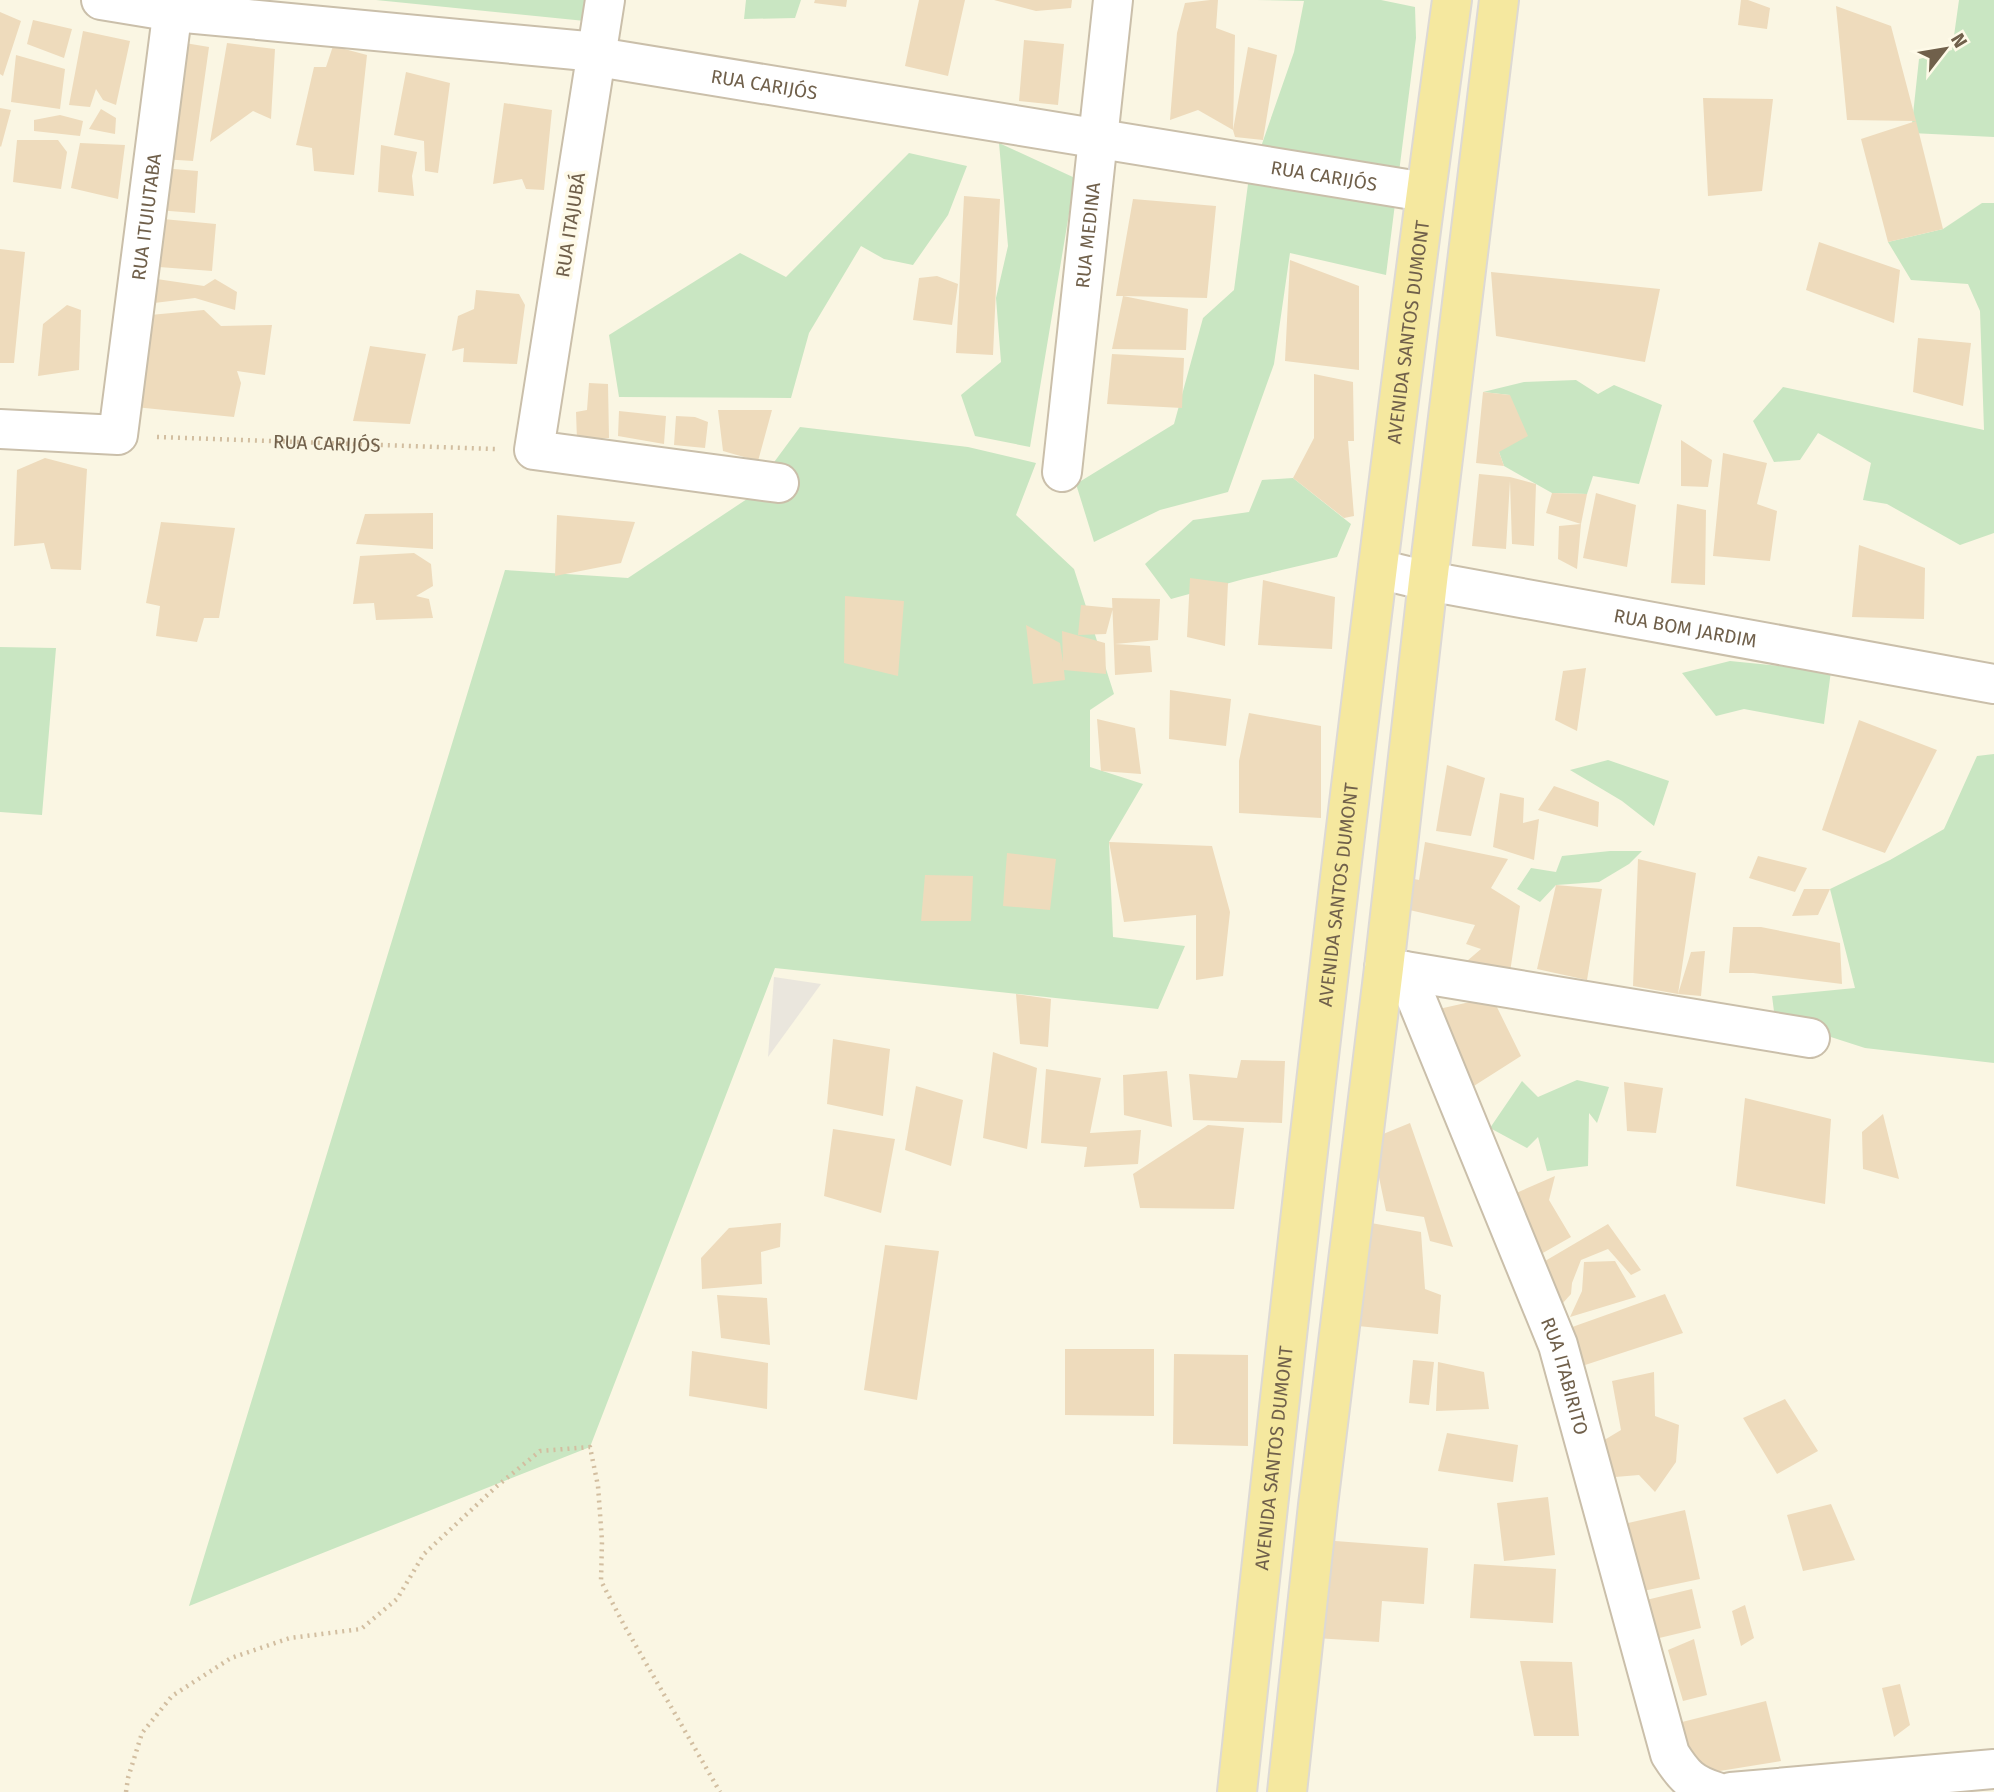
<svg xmlns="http://www.w3.org/2000/svg" width="1994" height="1792" font-family="'Fira Sans',sans-serif">
<rect width="100%" height="100%" fill="#faf6e3"/>
<path fill="#eae6dd" d="M 774,977 L 821,984 L 768,1057 Z"/>
<path fill="#c9e6c2" d="M 376,0 L 588,0 L 585,21 Z
M 746,0 L 801,0 L 795,18 L 744,19 Z
M 1256,0 L 1381,0 L 1415,7 L 1416,38 L 1386,275 L 1290,253 L 1274,364 L 1228,492 L 1160,510 L 1094,542 L 1076,484 L 1174,424 L 1203,318 L 1234,290 L 1248,184 L 1294,52 L 1304,1 Z
M 1959,0 L 1994,0 L 1994,137 L 1911,133 L 1919,59 L 1952,50 Z
M 999,143 L 1075,178 L 1030,447 L 975,436 L 961,395 L 1001,362 L 996,298 L 1008,246 Z
M 909,153 L 967,166 L 948,215 L 913,265 L 884,259 L 861,246 L 809,333 L 791,398 L 619,397 L 609,335 L 740,253 L 786,277 Z
M 1982,203 L 1994,203 L 1994,533 L 1960,545 L 1887,504 L 1863,500 L 1871,463 L 1818,433 L 1800,460 L 1774,462 L 1753,421 L 1783,387 L 1984,430 L 1980,311 L 1968,284 L 1911,280 L 1888,242 L 1943,229 Z
M 1576,380 L 1598,394 L 1614,385 L 1662,405 L 1639,484 L 1593,476 L 1587,494 L 1552,493 L 1504,466 L 1499,452 L 1510,395 L 1483,392 L 1524,382 Z
M 800,427 L 968,447 L 1036,463 L 1016,515 L 1074,569 L 1114,694 L 1090,710 L 1090,767 L 1143,784 L 1109,842 L 1113,937 L 1185,946 L 1158,1009 L 775,968 L 590,1447 L 189,1606 L 505,570 L 628,578 L 747,499 Z
M 1293,478 L 1351,524 L 1337,557 L 1244,579 L 1171,599 L 1145,564 L 1193,520 L 1249,512 L 1262,480 Z
M 0,647 L 56,648 L 42,815 L 0,812 Z
M 1730,661 L 1831,671 L 1824,724 L 1744,709 L 1716,716 L 1682,673 Z
M 1994,754 L 1994,1063 L 1865,1048 L 1775,1019 L 1772,996 L 1855,988 L 1830,889 L 1890,860 L 1944,829 L 1977,756 Z
M 1608,760 L 1669,781 L 1654,826 L 1622,801 L 1570,770 Z
M 1610,851 L 1642,851 L 1629,864 L 1599,882 L 1556,885 L 1540,902 L 1517,889 L 1531,868 L 1556,872 L 1562,856 Z
M 1577,1080 L 1609,1087 L 1597,1123 L 1589,1113 L 1588,1166 L 1547,1171 L 1538,1137 L 1527,1148 L 1490,1128 L 1522,1081 L 1538,1097 Z"/>
<path fill="#eedbbc" d="M 815,0 L 847,0 L 846,7 L 814,3 Z
M 919,0 L 965,0 L 948,76 L 905,66 Z
M 994,0 L 1072,0 L 1071,8 L 1036,11 Z
M 1210,0 L 1218,0 L 1216,28 L 1235,35 L 1233,130 L 1198,110 L 1170,120 L 1177,33 L 1185,3 Z
M 1741,0 L 1748,0 L 1770,8 L 1767,29 L 1738,25 Z
M 1836,6 L 1891,26 L 1916,121 L 1847,120 Z
M 0,12 L 21,21 L 3,76 L 0,74 Z
M 33,20 L 72,29 L 64,58 L 27,44 Z
M 83,31 L 130,41 L 116,105 L 103,100 L 96,89 L 90,107 L 69,105 Z
M 1024,40 L 1064,44 L 1058,105 L 1019,101 Z
M 185,43 L 209,47 L 193,161 L 162,159 Z
M 227,43 L 275,49 L 271,119 L 253,111 L 210,142 Z
M 333,46 L 367,55 L 354,175 L 314,171 L 312,148 L 296,145 L 314,67 L 326,67 Z
M 1248,47 L 1277,55 L 1263,140 L 1235,137 L 1233,130 Z
M 16,55 L 65,69 L 60,109 L 11,102 Z
M 406,72 L 450,83 L 438,173 L 425,171 L 424,141 L 394,135 Z
M 1703,98 L 1773,99 L 1762,191 L 1708,196 Z
M 504,103 L 552,110 L 544,190 L 526,189 L 522,179 L 493,184 Z
M 0,108 L 11,110 L 1,147 L 0,146 Z
M 101,109 L 116,118 L 115,134 L 89,129 Z
M 60,115 L 83,121 L 80,136 L 34,131 L 34,120 Z
M 1916,121 L 1943,229 L 1888,242 L 1861,139 Z
M 17,140 L 58,140 L 67,152 L 61,189 L 13,182 Z
M 80,143 L 125,145 L 118,199 L 71,188 Z
M 381,145 L 417,152 L 412,176 L 414,196 L 378,192 Z
M 161,168 L 198,171 L 195,213 L 157,210 Z
M 964,196 L 1000,199 L 993,355 L 956,353 Z
M 1133,199 L 1216,206 L 1207,298 L 1123,296 L 1188,309 L 1186,350 L 1112,349 L 1123,296 L 1116,296 Z
M 163,219 L 216,224 L 212,271 L 159,267 Z
M 1819,242 L 1900,270 L 1894,323 L 1806,290 Z
M 0,249 L 25,252 L 14,363 L 0,363 Z
M 1290,260 L 1359,286 L 1359,370 L 1285,361 Z
M 1491,272 L 1660,289 L 1645,362 L 1496,336 Z
M 937,276 L 958,284 L 952,325 L 913,320 L 919,278 Z
M 150,278 L 204,286 L 215,279 L 237,292 L 235,310 L 195,298 L 146,304 Z
M 476,290 L 519,294 L 525,305 L 517,364 L 463,362 L 464,348 L 452,351 L 458,316 L 474,309 Z
M 67,305 L 81,310 L 79,370 L 38,376 L 43,324 Z
M 204,310 L 221,326 L 272,325 L 265,375 L 237,371 L 241,383 L 234,417 L 135,407 L 150,315 Z
M 1918,338 L 1971,343 L 1963,406 L 1913,392 Z
M 370,346 L 426,354 L 410,424 L 353,421 Z
M 1112,354 L 1184,358 L 1182,408 L 1107,404 Z
M 1314,374 L 1353,382 L 1354,441 L 1348,441 L 1354,516 L 1344,518 L 1293,478 L 1314,438 Z
M 589,383 L 608,384 L 609,438 L 577,440 L 576,412 L 587,410 Z
M 1483,392 L 1510,395 L 1528,436 L 1499,452 L 1504,466 L 1476,463 Z
M 718,410 L 772,410 L 758,461 L 723,451 Z
M 619,411 L 666,416 L 664,444 L 618,436 Z
M 676,416 L 695,417 L 708,422 L 705,448 L 674,445 Z
M 1681,440 L 1712,460 L 1708,487 L 1681,486 Z
M 1723,453 L 1767,463 L 1757,504 L 1777,511 L 1770,561 L 1713,556 Z
M 45,458 L 87,469 L 81,570 L 51,569 L 44,543 L 14,546 L 17,470 Z
M 1479,474 L 1510,477 L 1536,484 L 1534,546 L 1512,544 L 1510,481 L 1506,549 L 1472,546 Z
M 1552,493 L 1587,494 L 1581,524 L 1577,569 L 1558,559 L 1559,526 L 1581,524 L 1546,513 Z
M 1596,493 L 1636,505 L 1627,567 L 1583,558 Z
M 1677,504 L 1706,510 L 1705,585 L 1671,583 Z
M 433,513 L 433,549 L 356,544 L 365,514 Z
M 557,515 L 635,522 L 621,563 L 555,576 Z
M 161,522 L 235,528 L 219,618 L 204,618 L 197,642 L 156,636 L 160,606 L 146,603 Z
M 1859,545 L 1925,568 L 1924,619 L 1852,617 Z
M 414,553 L 431,564 L 433,586 L 416,596 L 429,599 L 433,618 L 376,620 L 374,603 L 353,604 L 360,556 Z
M 1190,578 L 1228,583 L 1225,646 L 1187,637 Z
M 1263,580 L 1335,597 L 1332,649 L 1258,645 Z
M 845,596 L 904,601 L 898,676 L 844,663 Z
M 1112,598 L 1160,599 L 1158,640 L 1115,644 L 1150,646 L 1152,672 L 1115,675 Z
M 1081,605 L 1113,608 L 1106,634 L 1078,635 Z
M 1026,625 L 1060,643 L 1063,662 L 1062,631 L 1105,643 L 1106,674 L 1064,670 L 1065,680 L 1033,684 Z
M 1586,668 L 1577,731 L 1555,720 L 1563,671 Z
M 1170,690 L 1231,699 L 1226,746 L 1169,739 Z
M 1249,713 L 1321,726 L 1321,818 L 1239,813 L 1239,761 Z
M 1097,719 L 1135,728 L 1141,774 L 1101,771 Z
M 1859,720 L 1937,750 L 1885,853 L 1822,830 Z
M 1447,765 L 1485,778 L 1471,836 L 1436,831 Z
M 1554,786 L 1599,802 L 1598,827 L 1538,810 Z
M 1500,793 L 1524,798 L 1523,823 L 1539,819 L 1534,860 L 1493,847 Z
M 1109,842 L 1212,846 L 1230,912 L 1223,976 L 1196,980 L 1196,915 L 1124,922 Z
M 1425,842 L 1508,859 L 1491,888 L 1520,906 L 1510,972 L 1467,961 L 1481,949 L 1466,944 L 1475,925 L 1405,909 L 1404,877 L 1419,880 Z
M 1007,853 L 1056,859 L 1050,910 L 1003,906 Z
M 1758,856 L 1807,868 L 1795,892 L 1749,878 Z
M 1638,859 L 1696,873 L 1678,994 L 1633,986 Z
M 925,875 L 973,876 L 971,921 L 921,921 Z
M 1556,885 L 1602,889 L 1587,980 L 1537,969 Z
M 1804,889 L 1830,889 L 1818,915 L 1792,916 Z
M 1733,927 L 1761,927 L 1840,943 L 1842,984 L 1753,973 L 1729,973 Z
M 1705,951 L 1701,996 L 1678,994 L 1691,952 Z
M 1016,994 L 1051,999 L 1048,1047 L 1020,1044 Z
M 1492,997 L 1521,1056 L 1466,1091 L 1430,1011 Z
M 833,1039 L 890,1049 L 883,1116 L 827,1104 Z
M 993,1052 L 1037,1068 L 1027,1149 L 983,1138 Z
M 1241,1060 L 1285,1061 L 1282,1123 L 1193,1120 L 1189,1074 L 1237,1078 Z
M 1046,1069 L 1101,1078 L 1090,1133 L 1141,1130 L 1138,1164 L 1084,1167 L 1087,1147 L 1041,1143 Z
M 1167,1071 L 1172,1127 L 1124,1115 L 1123,1075 Z
M 1624,1082 L 1663,1088 L 1656,1133 L 1627,1131 Z
M 916,1086 L 963,1100 L 951,1166 L 905,1150 Z
M 1745,1098 L 1831,1119 L 1825,1204 L 1736,1186 Z
M 1883,1114 L 1899,1179 L 1863,1169 L 1862,1132 Z
M 1410,1123 L 1453,1247 L 1430,1241 L 1424,1217 L 1386,1211 L 1371,1139 Z
M 1208,1125 L 1244,1128 L 1234,1209 L 1140,1208 L 1133,1174 Z
M 833,1129 L 895,1139 L 881,1213 L 824,1196 Z
M 1555,1176 L 1549,1200 L 1571,1237 L 1534,1258 L 1507,1197 Z
M 1360,1221 L 1421,1232 L 1425,1289 L 1441,1295 L 1438,1334 L 1348,1325 Z
M 781,1223 L 780,1247 L 761,1252 L 762,1284 L 702,1289 L 701,1258 L 729,1228 Z
M 1608,1224 L 1641,1270 L 1631,1275 L 1608,1249 L 1581,1260 L 1572,1283 L 1571,1294 L 1562,1304 L 1540,1264 Z
M 885,1245 L 939,1251 L 917,1400 L 864,1390 Z
M 1615,1261 L 1636,1297 L 1570,1317 L 1582,1291 L 1584,1262 Z
M 1665,1294 L 1683,1333 L 1582,1366 L 1561,1331 Z
M 717,1295 L 767,1298 L 770,1345 L 721,1338 Z
M 1065,1349 L 1154,1349 L 1154,1416 L 1065,1415 Z
M 692,1351 L 768,1363 L 767,1409 L 689,1396 Z
M 1174,1354 L 1248,1355 L 1248,1446 L 1173,1444 Z
M 1413,1360 L 1434,1362 L 1429,1405 L 1409,1403 Z
M 1438,1362 L 1484,1372 L 1489,1409 L 1436,1411 Z
M 1654,1372 L 1655,1416 L 1679,1425 L 1676,1462 L 1655,1492 L 1639,1475 L 1615,1477 L 1601,1442 L 1621,1430 L 1612,1381 Z
M 1785,1399 L 1818,1451 L 1777,1474 L 1743,1418 Z
M 1447,1433 L 1518,1445 L 1513,1482 L 1438,1471 Z
M 1548,1497 L 1555,1555 L 1504,1561 L 1497,1503 Z
M 1831,1504 L 1855,1560 L 1803,1571 L 1787,1515 Z
M 1685,1510 L 1700,1579 L 1629,1594 L 1615,1526 Z
M 1322,1540 L 1428,1548 L 1424,1604 L 1382,1601 L 1379,1642 L 1315,1638 Z
M 1474,1564 L 1556,1569 L 1553,1623 L 1470,1618 Z
M 1692,1589 L 1701,1628 L 1651,1640 L 1642,1601 Z
M 1745,1605 L 1754,1638 L 1741,1646 L 1732,1611 Z
M 1694,1639 L 1707,1695 L 1683,1701 L 1668,1650 Z
M 1520,1661 L 1572,1662 L 1579,1736 L 1534,1736 Z
M 1900,1684 L 1910,1725 L 1894,1737 L 1882,1688 Z
M 1766,1701 L 1781,1761 L 1695,1775 L 1678,1723 Z"/>
<g fill="none" stroke-linecap="round" stroke-linejoin="round">
<defs>
<g id="minor">
<path id="s2" d="M 101,0 L 174,12 L 597,52 L 610,59 L 1425,192"/>
<path d="M 605,0 L 534,450 L 779,483"/>
<path id="s3" d="M 0,429 L 118,435 L 174,0"/>
<path id="s4" d="M 1062,472 L 1113,0"/>
<path id="s5" d="M 1378,569 L 1428,581 L 1994,684"/>
<path id="s6" d="M 1384,968 L 1405,971 L 1558,1345 L 1670,1754 C 1684,1776 1691,1784 1717,1792"/>
<path d="M 1405,971 L 1810,1038"/>
<path d="M 1731,1792 L 1994,1769"/>
</g>
<g id="major">
<path id="s7" d="M 1237,1792 C 1301,1194 1370,596 1452,0"/>
<path d="M 1287,1792 L 1318,1505 L 1384,968 L 1428,581 L 1499,0"/>
</g>
</defs>
<use href="#minor" stroke="#cabfaa" stroke-width="42"/>
<use href="#major" stroke="#ddd9d4" stroke-width="42"/>
<g stroke="#d2bea0" stroke-width="4.5" stroke-dasharray="2 5" stroke-linecap="butt">
<path id="s1" d="M 157,437 L 495,449"/>
<path d="M 126,1792 L 128,1778 L 142,1733 L 172,1696 L 231,1658 L 290,1638 L 361,1629 L 397,1599 L 424,1554 L 497,1486 L 540,1451 L 590,1447 L 598,1486 L 602,1541 L 601,1581 L 624,1625 L 720,1792"/>
</g>
<use href="#minor" stroke="#fff" stroke-width="38"/>
<use href="#major" stroke="#f5e89f" stroke-width="38"/>
</g>
<g text-anchor="middle" stroke-width="7" stroke-linejoin="round" paint-order="stroke">
<g font-size="19" fill="#70604b" stroke="#fefae8">
<text dy="7" stroke="none"><textPath href="#s2" startOffset="670">RUA CARIJÓS</textPath></text>
<text dy="7" stroke="none"><textPath href="#s2" startOffset="1237">RUA CARIJÓS</textPath></text>
<text dy="7" stroke="none"><textPath href="#s3" startOffset="338">RUA ITUIUTABA</textPath></text>
<text transform="translate(570 225) rotate(-81)" y="7">RUA ITAJUBÁ</text>
<text dy="7" stroke="none"><textPath href="#s4" startOffset="238">RUA MEDINA</textPath></text>
<text dy="7" stroke="none"><textPath href="#s7" startOffset="1470">AVENIDA SANTOS DUMONT</textPath></text>
<text dy="7" stroke="none"><textPath href="#s1" startOffset="170">RUA CARIJÓS</textPath></text>
<text dy="7" stroke="none"><textPath href="#s5" startOffset="313">RUA BOM JARDIM</textPath></text>
<text dy="7" stroke="none"><textPath href="#s7" startOffset="903">AVENIDA SANTOS DUMONT</textPath></text>
<text dy="7" stroke="none"><textPath href="#s6" startOffset="457">RUA ITABIRITO</textPath></text>
<text dy="7" stroke="none"><textPath href="#s7" startOffset="336">AVENIDA SANTOS DUMONT</textPath></text>
</g>
</g>
<g transform="translate(1945 49) rotate(59)" stroke="#fefae8" stroke-width="5" paint-order="stroke">
<path d="M0-5L12 26L0 18L-12 26Z" fill="#70604b"/>
<text y="-10" font-size="19" font-weight="bold" text-anchor="middle" fill="#70604b">N</text>
</g>
</svg>
